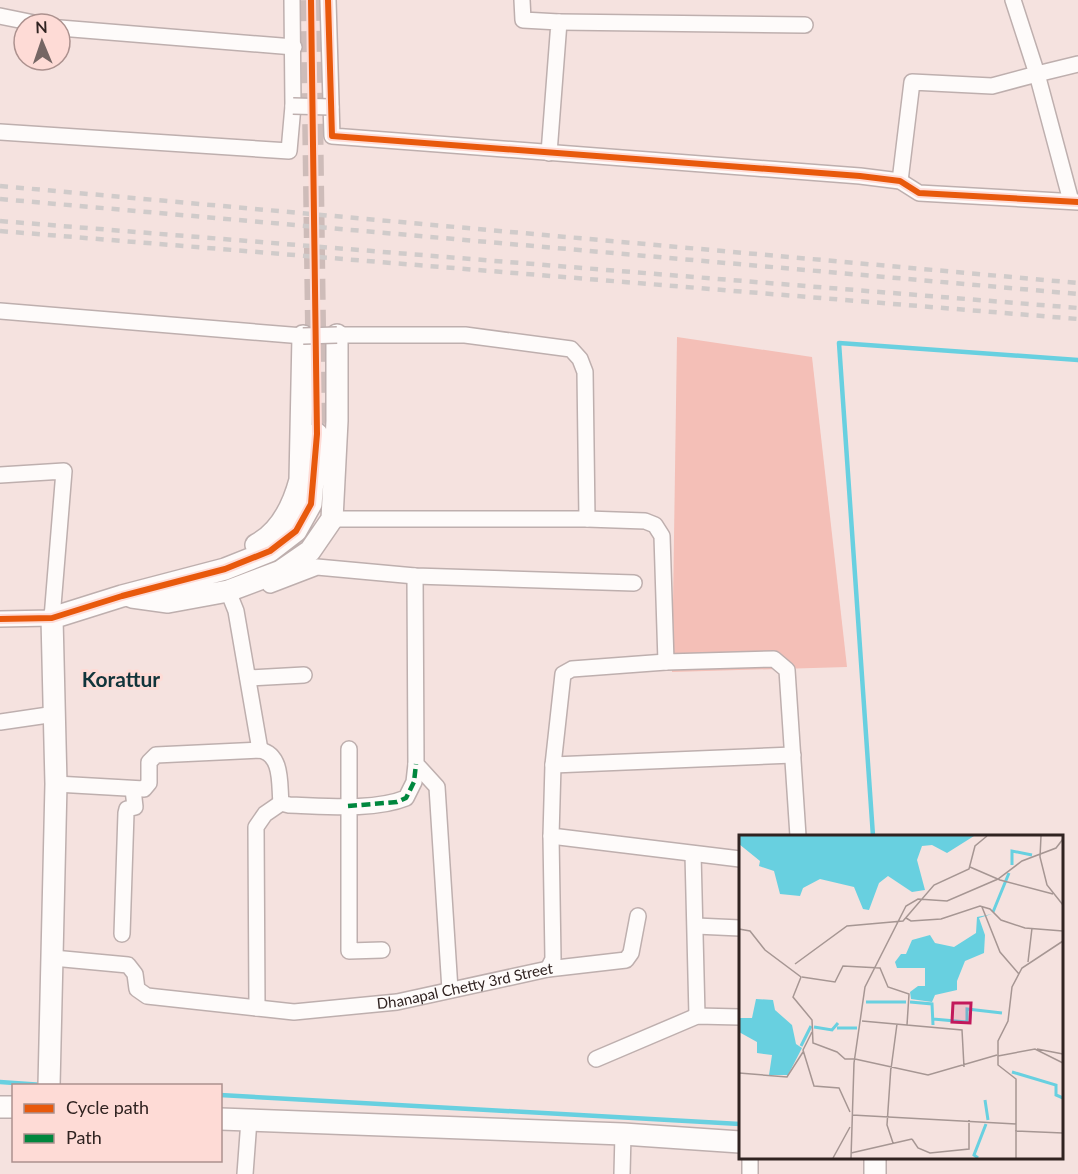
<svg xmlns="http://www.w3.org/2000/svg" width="1078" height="1174" font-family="Lato,sans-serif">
<rect width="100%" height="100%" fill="#f5e2df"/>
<path fill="#f4bfb7" d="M 677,337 L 812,357 L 847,667 L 672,672 Z"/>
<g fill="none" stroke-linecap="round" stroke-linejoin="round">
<path stroke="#68d0e0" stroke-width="4.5" d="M 873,836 L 839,343 L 1078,360
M 0,1082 L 43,1085
M 220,1095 L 740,1124"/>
<path stroke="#cebcb9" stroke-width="21" stroke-dasharray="21 10" stroke-linecap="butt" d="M 311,0 L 317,434"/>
<defs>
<g id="street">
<path d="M 328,0 L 332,136 L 860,176 L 900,181 L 919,193 L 1078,202"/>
<path d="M 522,0 L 523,20 L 559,22 L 549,153"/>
<path d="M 1013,0 L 1037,74 L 1078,64"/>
<path d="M 0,16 L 39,24"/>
<path d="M 559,22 L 805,25"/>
<path d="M 60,28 L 294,47"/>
<path d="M 0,132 L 289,151 L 293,106 L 292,0"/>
<path d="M 900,181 L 912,82 L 992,86 L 1037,74 L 1071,201"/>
<path d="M 0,311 L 303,336"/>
<path d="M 337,335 L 465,335 L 571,349 L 580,359 L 585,372 L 587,519"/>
<path d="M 0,475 L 64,471 L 52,618 L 0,619"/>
<path d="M 332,519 L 587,519 L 645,521 L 655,525 L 662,536 L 666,662 L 774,659 L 787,670 L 798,836"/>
<path d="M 415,576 L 416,764 L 437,787 L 450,990"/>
<path d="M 270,585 L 317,567 L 415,576 L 634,583"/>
<path d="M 228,591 L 236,611 L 260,750"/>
<path d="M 666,662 L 572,669 L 563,674 L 553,765 L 793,755"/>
<path d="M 248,678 L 304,675"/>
<path d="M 0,722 L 55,714"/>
<path d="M 349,749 L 349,951 L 382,950"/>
<path d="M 553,765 L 551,836 L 740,859"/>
<path d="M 56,784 L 144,789 L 149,783 L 149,762 L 156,755 L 260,750 C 283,755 279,784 281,803 L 289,805 C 324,806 374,811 406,798 L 414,782 L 416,764"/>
<path d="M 693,854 L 697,1016"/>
<path d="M 696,926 L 740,928"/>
<path d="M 122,934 L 126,813 L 127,809 L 135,807 L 133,789"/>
<path id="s1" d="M 53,958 L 128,965 L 135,974 L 137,989 L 147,996 L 294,1012 L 397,1002 L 548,969 L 626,960 L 631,953 L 638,916"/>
<path d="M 548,969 L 553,959 L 551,836"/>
<path d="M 257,1008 L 256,827 L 265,814 L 281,803"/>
<path d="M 596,1059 L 697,1016 L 740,1017"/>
<path d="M 245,1174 L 249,1120"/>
<path d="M 622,1174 L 623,1134"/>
<path d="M 750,1174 L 750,1158"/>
</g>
<path id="secondary" d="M 256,545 C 281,532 293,506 300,480 L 303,336
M 132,597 L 168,602 L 228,591 L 281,571 L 310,551 L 332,519 L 337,421 L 337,335
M 49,1086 L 56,784 L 52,618 L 122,596 L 225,569 L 270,551 L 296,531 L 311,504 L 317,434
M 0,1107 L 14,1107
M 220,1119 L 623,1134 L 740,1142
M 875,1174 L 875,1158"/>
</defs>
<use href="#street" stroke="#beafae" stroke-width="18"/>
<use href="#secondary" stroke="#beafae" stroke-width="24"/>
<use href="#street" stroke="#fefbfa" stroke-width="15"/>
<use href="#secondary" stroke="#fefbfa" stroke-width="21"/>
<path stroke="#d0cbca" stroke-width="4.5" stroke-dasharray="8 8" stroke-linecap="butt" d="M 0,186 L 1078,283
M 0,199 L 1078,294
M 0,221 L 1078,308
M 0,231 L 1078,319"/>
<defs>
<path id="street-bridge" d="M 293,106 L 331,107
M 303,336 L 337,335"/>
</defs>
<use href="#street-bridge" stroke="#beafae" stroke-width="18" stroke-linecap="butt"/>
<use href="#street-bridge" stroke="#fefbfa" stroke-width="15"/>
<path stroke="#00873e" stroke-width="4.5" stroke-dasharray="9 4.5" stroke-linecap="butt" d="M 348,806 L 397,802 L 406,798 L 414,782 L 416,764"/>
<defs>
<path id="cycleway" d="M 328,0 L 332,136 L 860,176 L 900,181 L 919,193 L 1078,202
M 0,619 L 52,618 L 122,596 L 225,569 L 270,551 L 296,531 L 311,504 L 317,434 L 311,0"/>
</defs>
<use href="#cycleway" stroke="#fedbd6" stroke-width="10"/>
<use href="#cycleway" stroke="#e8590c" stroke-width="6"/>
</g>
<g text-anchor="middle" stroke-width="6" stroke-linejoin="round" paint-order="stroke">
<g font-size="15" fill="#302321" stroke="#fedbd6">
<text dy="5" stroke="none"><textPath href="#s1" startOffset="435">Dhanapal Chetty 3rd Street</textPath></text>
</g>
<g font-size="21" font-weight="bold" fill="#12343a" stroke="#fedbd6">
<text x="121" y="687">Korattur</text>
</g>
</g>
<g transform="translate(739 835)">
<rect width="324" height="324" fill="#f5e2df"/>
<path d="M 0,1 L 235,1 L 208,18 L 193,10 L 183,11 L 178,25 L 186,55 L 173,57 L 149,41 L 140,48 L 130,75 L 124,74 L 115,52 L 81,44 L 64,53 L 61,61 L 41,59 L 35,36 L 20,31 L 21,26 L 0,9 ZM 253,79 L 240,83 L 246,100 L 245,118 L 226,126 L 218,146 L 218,155 L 196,160 L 193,167 L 172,164 L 171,157 L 179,151 L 186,151 L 186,133 L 158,133 L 156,127 L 162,119 L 167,119 L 173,105 L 191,100 L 196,108 L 215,112 L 237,98 L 238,82 ZM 17,164 L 34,165 L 36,175 L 53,190 L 57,209 L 63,213 L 49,240 L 30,240 L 33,220 L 18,218 L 18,207 L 0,197 L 0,183 L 13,183 Z" fill="#68d0e0"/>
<path fill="none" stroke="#68d0e0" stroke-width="3" d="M 273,30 L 273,16 L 293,20M 254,77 L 270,38M 127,167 L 167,167M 171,167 L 193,169 L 194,190M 194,184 L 228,187 L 228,174 L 263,178M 75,192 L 93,195 L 99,188M 98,193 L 118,193M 62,211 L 72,191M 273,237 L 317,250 L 317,260 L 324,263M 246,265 L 249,285M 239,323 L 235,320 L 247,289"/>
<path fill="none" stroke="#a69693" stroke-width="1.5" d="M 302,1 L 301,22 L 308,50 L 324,70M 231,32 L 261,45 L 314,59M 243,72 L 261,117 L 280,139M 167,83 L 172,86 L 202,84 L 241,71 L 251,74 L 262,85 L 286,93 L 324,96M 0,94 L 11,96 L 26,115 L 62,142 L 54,162 L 73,185 L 74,208 L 98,217 L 106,224 L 116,224M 289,127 L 293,93M 56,129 L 108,91 L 164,86 L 195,50 L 230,34 L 236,11 L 248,1M 63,142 L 96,147 L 104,131 L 141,133 L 149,152 L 170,159 L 168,190M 123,186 L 223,195 L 225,232M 73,197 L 64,215 L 75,251 L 100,253 L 111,277M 298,214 L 324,219M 259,221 L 296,214 L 324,228M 116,224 L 189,240 L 258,220M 152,231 L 148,290 L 154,308M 152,234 L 158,189M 0,238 L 48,242 L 64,217M 113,280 L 277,289M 276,296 L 324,298M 173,304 L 179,313 L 191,318 L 230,314 L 230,285M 112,318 L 173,304M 94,323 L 111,292M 112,323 L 115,228 L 126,152 L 167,71 L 179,64 L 208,66 L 259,44 L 283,26 L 317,13 L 324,4M 277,323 L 277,244 L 259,230 L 259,206 L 269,186 L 273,152 L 283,133 L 324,106"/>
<path fill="#c2185b" fill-opacity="0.15" stroke="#c2185b" stroke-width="3" d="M 214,168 L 232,168 L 231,188 L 213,187 Z"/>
<rect width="324" height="324" fill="none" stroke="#302321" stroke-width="3"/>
</g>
<rect x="12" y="1084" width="210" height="78" fill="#fedbd6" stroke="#ac918e" stroke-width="1.5"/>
<rect x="24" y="1104" width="30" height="9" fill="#e8590c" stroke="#ac918e" stroke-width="1.5"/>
<text x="66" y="1114" font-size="18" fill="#302321">Cycle path</text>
<rect x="24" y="1134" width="30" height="9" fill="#00873e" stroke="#ac918e" stroke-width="1.5"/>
<text x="66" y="1144" font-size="18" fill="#302321">Path</text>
<g transform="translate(42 42) rotate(358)"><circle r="28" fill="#fedbd6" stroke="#ac918e" stroke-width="1.5"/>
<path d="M0-4.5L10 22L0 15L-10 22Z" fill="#756664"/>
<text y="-9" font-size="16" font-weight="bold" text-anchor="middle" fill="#302321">N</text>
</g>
</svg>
